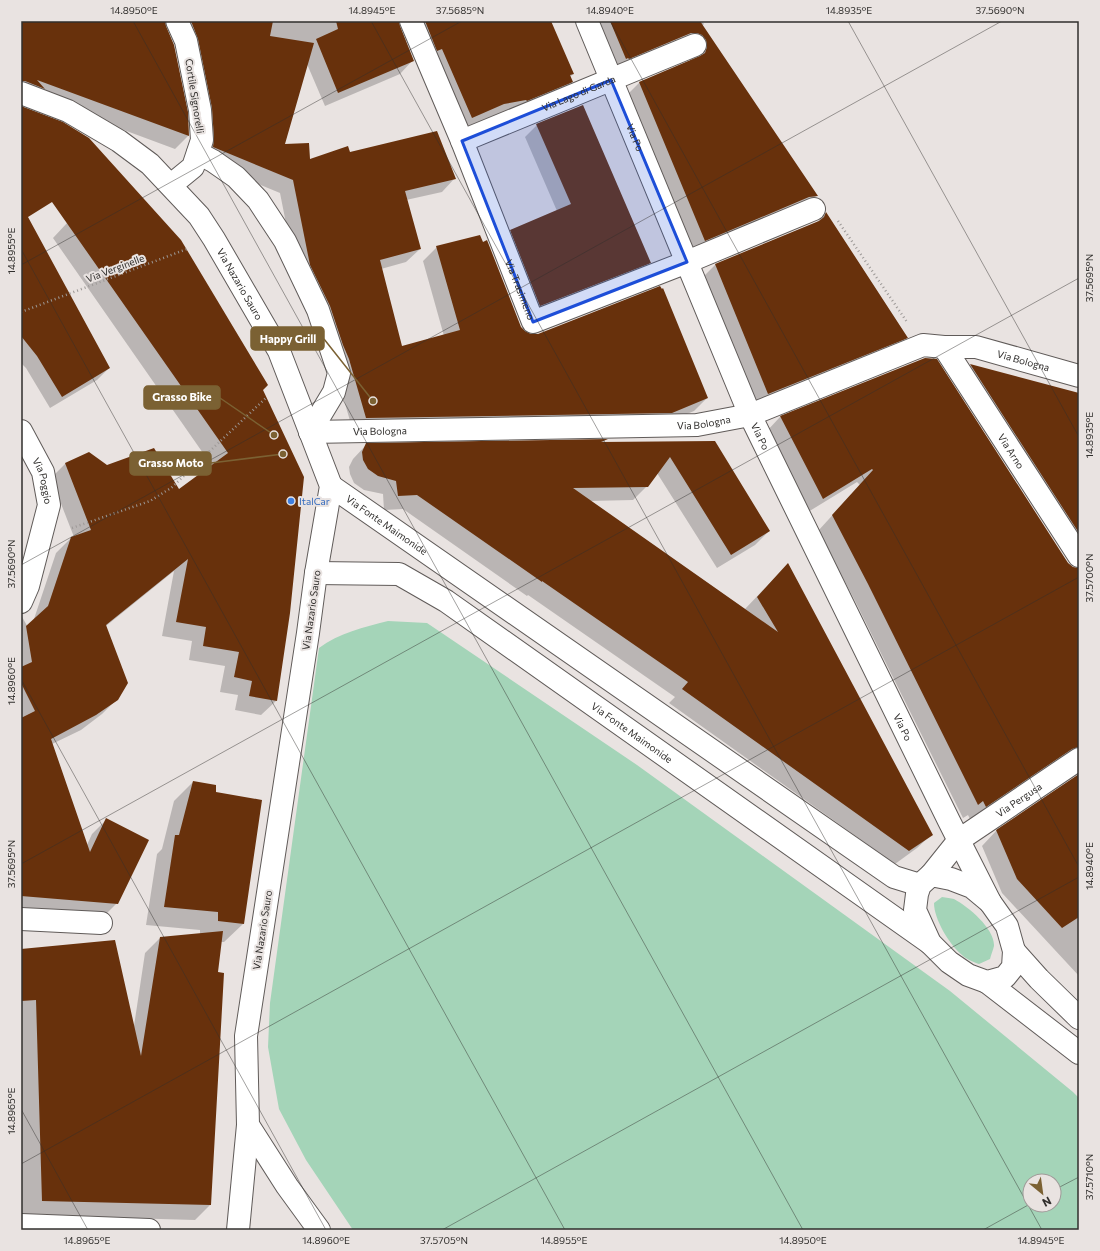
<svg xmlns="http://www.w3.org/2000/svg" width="1100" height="1251" font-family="Commissioner,sans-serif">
<rect width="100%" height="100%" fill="#e9e3e1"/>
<path fill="#a4d4b8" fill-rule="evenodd" d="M 388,621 L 427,623 L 637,765 L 950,991 L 1073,1092 L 1079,1098 L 1079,1230 L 353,1230 L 306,1160 L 279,1109 L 268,1047 L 270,1003 L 319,648 C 339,633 364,627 388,621 ZM 1030,1181 L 1054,1181 L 1054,1205 L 1030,1205 Z
M 942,897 C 946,898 951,898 954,899 C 969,907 995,929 994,946 C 993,950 991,955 990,959 L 979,964 C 973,962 966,959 962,955 C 949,944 934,919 934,903 Z"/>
<path fill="#0003" d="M 21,21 L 133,21 L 188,136 L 175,149 L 35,97 L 21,98 Z
M 170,21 L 550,21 L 573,74 L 570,77 L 572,82 L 558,95 L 513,113 L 490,117 L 458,131 L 405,24 L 398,21 L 413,60 L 400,74 L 325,106 L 307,64 L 283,146 L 309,161 L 349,153 L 455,178 L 442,192 L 406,200 L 420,249 L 406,262 L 381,269 L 401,347 L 444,336 L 423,261 L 437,247 L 520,327 L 524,332 L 707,398 L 694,411 L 658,426 L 353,431 L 336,373 L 297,279 L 280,193 L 200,160 L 201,153 Z
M 591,21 L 702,21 L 704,24 L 702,26 L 816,196 L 800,213 L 688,257 L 622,100 L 639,83 L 690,62 L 690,58 L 612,75 Z
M 537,125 L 650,262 L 637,275 L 528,317 L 499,243 L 511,231 L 557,211 L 525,137 Z
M 826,213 L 907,337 L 894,350 L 756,406 L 703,277 L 715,265 L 817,222 Z
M 67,223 L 262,390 L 276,701 L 261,715 L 235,710 L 238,695 L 220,692 L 225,666 L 189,660 L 192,641 L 162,636 L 174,571 L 106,626 L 117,699 L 102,714 L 81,730 L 52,744 L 87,845 L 92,834 L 106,820 L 117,903 L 102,918 L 21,911 L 21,615 L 30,631 L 56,553 L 71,538 L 74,537 L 51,478 L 65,464 L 89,453 L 107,466 L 179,491 L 212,466 L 53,238 Z
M 21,248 L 109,368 L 97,380 L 50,408 L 26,368 L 21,363 Z
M 925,359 L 1068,563 L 1072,568 L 1077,569 L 1075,564 L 956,379 L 970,365 L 1079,395 L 1079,976 L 1002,893 L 982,846 L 996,831 L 1077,777 L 1077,774 L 1075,767 L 971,821 L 968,815 L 963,818 L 854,599 L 818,531 L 860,485 L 857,482 L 808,512 L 766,432 L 780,417 Z
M 605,440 L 603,443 L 714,442 L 769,531 L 755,545 L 717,568 L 657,473 L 647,486 L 633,500 L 590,501 L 745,609 L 788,564 L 931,835 L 917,848 L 895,864 L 669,703 L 675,697 L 528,595 L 527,596 L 403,509 L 384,510 L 383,494 L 364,490 L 354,483 L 350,474 L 349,467 L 353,459 L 367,444 Z
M 193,782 L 215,793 L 243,924 L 224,942 L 220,942 L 217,973 L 210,1205 L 195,1220 L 21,1215 L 21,950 L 134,1026 L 145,953 L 160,938 L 200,934 L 200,930 L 146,925 L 157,854 L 162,849 L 174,801 Z"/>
<path fill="#68310c" d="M 21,21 L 165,21 L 166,26 L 174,45 L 188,112 L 189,136 L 37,80 L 45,89 L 25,81 L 21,81 Z
M 191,21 L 273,21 L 270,36 L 314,43 L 285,144 L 309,143 L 310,159 L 348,146 L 350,152 L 437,131 L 456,179 L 405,191 L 421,249 L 380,260 L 402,346 L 460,330 L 436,246 L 480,235 L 483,242 L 487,240 L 521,327 L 525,331 L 531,334 L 538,334 L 660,286 L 662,289 L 663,288 L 708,398 L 672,413 L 366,418 L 349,359 L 343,345 L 330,306 L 310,265 L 293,180 L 213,147 L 214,139 L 212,108 L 198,39 Z
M 336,21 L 399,21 L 400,26 L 414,61 L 338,93 L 316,39 L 338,29 Z
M 425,21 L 551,21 L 574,74 L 570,75 L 573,82 L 527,101 L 526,100 L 504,104 L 472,118 L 442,49 L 437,51 Z
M 610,21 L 700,21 L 818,196 L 809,197 L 705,241 L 639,82 L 700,56 L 705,53 L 707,47 L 706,40 L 702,35 L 697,33 L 691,33 L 629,59 L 628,58 L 626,59 Z
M 583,105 L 651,263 L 540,306 L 510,230 L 571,204 L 536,124 Z
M 21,106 L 63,122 L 89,138 L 181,240 L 268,385 L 263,390 L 304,477 L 290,613 L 277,701 L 249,696 L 252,681 L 234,677 L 239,652 L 203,646 L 206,627 L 176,622 L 188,559 L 106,625 L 128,683 L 118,700 L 96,715 L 51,739 L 90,852 L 106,818 L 149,840 L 118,904 L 21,896 L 21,718 L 35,711 L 21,683 L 21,667 L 32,662 L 26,626 L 48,606 L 71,537 L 91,530 L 65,463 L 89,452 L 107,465 L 154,448 L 179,489 L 228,453 L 52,202 L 28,217 L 110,368 L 62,397 L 37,356 L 21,336 Z
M 826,212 L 908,338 L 768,394 L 715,264 L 819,221 L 824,217 Z
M 925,358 L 937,359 L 1068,563 L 1073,567 L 1079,568 L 1079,747 L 1072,749 L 986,807 L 983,801 L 978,805 L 868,584 L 832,515 L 873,470 L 872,469 L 823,499 L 780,416 Z
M 970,364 L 1079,393 L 1079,533 Z
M 608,439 L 601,442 L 715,441 L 770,531 L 731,555 L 670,457 L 648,487 L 573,488 L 778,632 L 757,597 L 788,563 L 933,835 L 909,851 L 682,689 L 688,682 L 542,581 L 542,582 L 417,495 L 398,496 L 396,481 L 378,476 L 368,469 L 363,460 L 362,452 L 366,443 Z
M 1079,774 L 1079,917 L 1062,928 L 1017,879 L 996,830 Z
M 193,781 L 216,785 L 216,792 L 262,800 L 244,924 L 218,921 L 218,912 L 164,907 L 175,835 L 179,835 Z
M 223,931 L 218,972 L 224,973 L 211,1205 L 42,1201 L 36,1000 L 21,1001 L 21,949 L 115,940 L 141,1056 L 160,937 Z"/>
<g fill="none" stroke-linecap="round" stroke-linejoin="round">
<defs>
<g id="street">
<path id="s1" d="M 411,21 L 462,141 L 533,322 L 687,262 L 814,209"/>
<path id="s2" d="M 462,141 L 695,45"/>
<path d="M 198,153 L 213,161 L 236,177 L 258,200 L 285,241 L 318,310 L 339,373 L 334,392 L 310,432"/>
<path d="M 171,185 L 193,167 L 202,140 L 200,110 L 186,41 L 177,21"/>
<path id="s3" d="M 944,347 L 1079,556"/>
<path id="s4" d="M 21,431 L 43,472 L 49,505 L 28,586 L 21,602"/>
<path id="s5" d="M 310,432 L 697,425 L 750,415 L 923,345 L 944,347 L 976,347 L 1079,376"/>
<path id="s6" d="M 959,840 L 1079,759"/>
<path d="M 21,919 L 101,923"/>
<path d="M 21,1225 L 149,1230"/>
<path d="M 238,1230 L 248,1125"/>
</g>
<g id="secondary">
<path id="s7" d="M 587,21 L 750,415 L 949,821 L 990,902"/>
<path id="s8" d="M 21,93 L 68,111 L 119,141 L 150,164 L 199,216 L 214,239 L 279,351 L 331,486 L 316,573 L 308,633 L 246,1036 L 248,1125 L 287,1186 L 319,1230"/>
<path id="s9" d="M 331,486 L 894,877 L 920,885"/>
<path id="s10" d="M 316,573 L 399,574 L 446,601 L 930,943"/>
<path d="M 931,875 L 951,879 L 972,887 L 990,902 L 1007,926 L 1014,951 L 1013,967 L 1005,977 L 987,982 L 968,975 L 949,962 L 930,943 L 915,910 L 917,894 L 920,885 Z"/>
<path d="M 931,875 L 959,840"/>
<path d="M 1014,951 L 1039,979 L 1079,1018"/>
<path d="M 987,982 L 1079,1053"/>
</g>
</defs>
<use href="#street" stroke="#605b59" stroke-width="24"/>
<use href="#secondary" stroke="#605b59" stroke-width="24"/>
<path stroke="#9c9896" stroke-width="2.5" stroke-dasharray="1 3" stroke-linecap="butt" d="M 838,221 L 907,322
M 21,312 L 187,249
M 72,528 L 150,501 L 171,488 L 267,397"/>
<use href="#street" stroke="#fff" stroke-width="22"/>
<use href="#secondary" stroke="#fff" stroke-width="22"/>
</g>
<path fill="#1d4ed8" fill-opacity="0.2" stroke="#1d4ed8" stroke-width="3" stroke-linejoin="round" d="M 611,80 L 687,262 L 533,322 L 462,141 Z"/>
<path fill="none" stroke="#312f2d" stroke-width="1" stroke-opacity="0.45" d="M 133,21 L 803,1230M 371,21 L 1042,1230M 610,21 L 1079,867M 848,21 L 1079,437M 21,249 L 565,1230M 21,265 L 462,21M 21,565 L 1002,21M 21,679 L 326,1230M 21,864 L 1079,278M 21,1109 L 88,1230M 21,1164 L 1079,577M 1054,1190 L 1079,1177M 442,1230 L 1079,877M 983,1230 L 1030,1204"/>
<circle fill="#3f7fe0" stroke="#e9e3e1" stroke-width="1.5" cx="291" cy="501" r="4"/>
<g text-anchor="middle" stroke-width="4" stroke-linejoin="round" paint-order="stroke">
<g font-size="10" fill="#312f2d" stroke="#e9e3e1">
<text dy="4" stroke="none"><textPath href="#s2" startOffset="126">Via Lago di Garda</textPath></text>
<text transform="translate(195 96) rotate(81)" y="4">Cortile Signorelli</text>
<text dy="4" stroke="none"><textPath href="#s7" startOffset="126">Via Po</textPath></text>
<text transform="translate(115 268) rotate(-21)" y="4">Via Verginelle</text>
<text dy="4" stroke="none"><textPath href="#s8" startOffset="299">Via Nazario Sauro</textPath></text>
<text dy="4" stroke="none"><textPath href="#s1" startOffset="290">Via Trasimeno</textPath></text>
<text dy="4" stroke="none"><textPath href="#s5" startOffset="730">Via Bologna</textPath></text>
<text dy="4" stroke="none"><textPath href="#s5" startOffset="394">Via Bologna</textPath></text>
<text dy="4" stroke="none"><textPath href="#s5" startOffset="70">Via Bologna</textPath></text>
<text dy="4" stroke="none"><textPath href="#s7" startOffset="450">Via Po</textPath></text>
<text dy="4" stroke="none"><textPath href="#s3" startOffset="124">Via Arno</textPath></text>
<text dy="4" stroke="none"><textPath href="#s4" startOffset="55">Via Poggio</textPath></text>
<text dy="4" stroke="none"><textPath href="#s9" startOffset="68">Via Fonte Maimonide</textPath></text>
<text transform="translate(311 610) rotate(-82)" y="4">Via Nazario Sauro</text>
<text dy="4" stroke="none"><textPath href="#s7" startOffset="774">Via Po</textPath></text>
<text dy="4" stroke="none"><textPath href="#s10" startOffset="365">Via Fonte Maimonide</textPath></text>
<text dy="4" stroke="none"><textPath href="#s6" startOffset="72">Via Pergusa</textPath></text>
<text transform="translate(262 930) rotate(-81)" y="4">Via Nazario Sauro</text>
</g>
<g font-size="10" fill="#366cbe" stroke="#e9e3e1" text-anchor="start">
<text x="299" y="505">ItalCar</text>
</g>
</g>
<path fill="none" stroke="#7b6133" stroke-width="1.5" d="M373 401L324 339M274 435L220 398M283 454L211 463"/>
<g fill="#7b6133" stroke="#e9e3e1" stroke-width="1.5">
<circle cx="373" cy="401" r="4"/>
<circle cx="274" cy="435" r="4"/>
<circle cx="283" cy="454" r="4"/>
</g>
<g fill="#7b6133" stroke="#7b6133" stroke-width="1.5">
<rect x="251" y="327" width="73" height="23" rx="4"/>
<rect x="144" y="386" width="76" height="23" rx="4"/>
<rect x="130" y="452" width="81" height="23" rx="4"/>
</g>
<g font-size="11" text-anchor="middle" font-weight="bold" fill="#fff">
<text x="288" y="343">Happy Grill</text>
<text x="182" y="401">Grasso Bike</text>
<text x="171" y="467">Grasso Moto</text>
</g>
<rect width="1100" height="1251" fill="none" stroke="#e9e3e1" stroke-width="44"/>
<g transform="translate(1042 1193) rotate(151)"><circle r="19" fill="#e9e3e1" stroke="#9f9b99"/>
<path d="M0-3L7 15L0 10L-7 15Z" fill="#7b6133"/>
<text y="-6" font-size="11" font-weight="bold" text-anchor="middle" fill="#312f2d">N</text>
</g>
<rect x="22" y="22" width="1056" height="1207" fill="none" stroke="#312f2d" stroke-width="1.5"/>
<g font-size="10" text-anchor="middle" fill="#312f2d">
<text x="134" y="14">14.8950°E</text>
<text x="372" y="14">14.8945°E</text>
<text x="460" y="14">37.5685°N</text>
<text x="610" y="14">14.8940°E</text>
<text x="849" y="14">14.8935°E</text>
<text x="1000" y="14">37.5690°N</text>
<text transform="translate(11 251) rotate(-90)" y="4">14.8955°E</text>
<text transform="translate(1089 278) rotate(-90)" y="4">37.5695°N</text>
<text transform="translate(1089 435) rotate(-90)" y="4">14.8935°E</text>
<text transform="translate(11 564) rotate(-90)" y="4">37.5690°N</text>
<text transform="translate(1089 578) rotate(-90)" y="4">37.5700°N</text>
<text transform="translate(11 681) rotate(-90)" y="4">14.8960°E</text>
<text transform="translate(11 864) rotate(-90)" y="4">37.5695°N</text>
<text transform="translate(1089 866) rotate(-90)" y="4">14.8940°E</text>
<text transform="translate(11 1111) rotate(-90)" y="4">14.8965°E</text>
<text transform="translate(1089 1177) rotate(-90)" y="4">37.5710°N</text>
<text x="87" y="1244">14.8965°E</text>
<text x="326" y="1244">14.8960°E</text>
<text x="444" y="1244">37.5705°N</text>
<text x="564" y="1244">14.8955°E</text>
<text x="803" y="1244">14.8950°E</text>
<text x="1041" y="1244">14.8945°E</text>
</g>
</svg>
